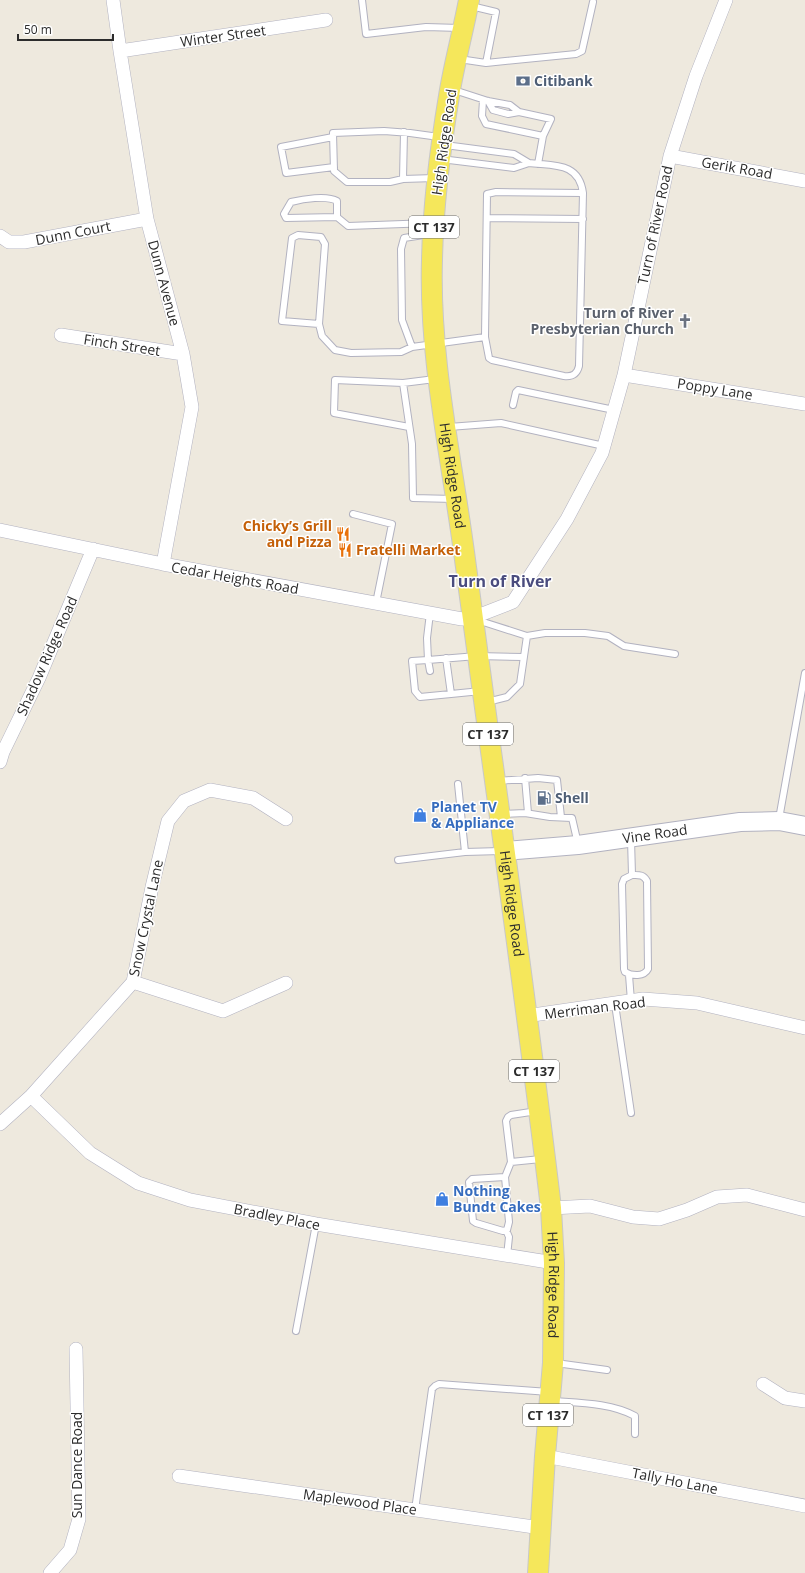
<svg xmlns="http://www.w3.org/2000/svg" width="805" height="1573" font-family="'Open Sans',sans-serif">
<rect width="100%" height="100%" fill="#eee9de"/>
<g fill="none" stroke-linecap="round" stroke-linejoin="round">
<defs>
<path id="lane" d="M 362,0 L 366,34 L 426,27 L 460,28
M 471,6 L 496,12 L 486,63
M 459,59 L 486,63 L 576,54 L 582,51 L 593,2
M 454,90 L 488,101 L 510,105 L 519,112 L 551,119 L 543,136 L 538,164
M 483,100 L 482,116 L 486,124 L 543,136
M 488,101 L 493,110 L 508,114 L 519,112
M 333,137 L 281,147 L 286,173 L 334,167
M 441,159 L 514,168 L 529,163 L 514,154 L 445,145
M 529,163 C 554,166 579,162 583,193 L 579,366 C 577,374 573,377 564,376 L 492,360 L 489,358 L 485,337 L 487,194 L 496,192 L 583,193
M 435,178 L 403,179 L 390,182 L 347,182 L 334,171 L 333,133 L 384,131 L 410,133 L 439,137
M 403,179 L 404,132
M 337,217 L 337,201 C 327,195 303,199 291,202 L 284,214 L 286,218 L 337,217 L 348,226 L 431,223
M 487,218 L 583,219
M 319,324 L 282,321 L 292,238 L 298,235 L 321,237 L 325,244 L 319,324 L 322,336 L 335,350 L 351,353 L 401,352 L 412,347 L 485,337
M 412,347 L 402,320 L 401,249 L 404,238 L 430,234
M 403,383 L 412,444 L 413,498 L 454,499
M 513,405 L 516,392 L 518,390 L 614,410
M 409,427 L 334,413 L 335,380 L 403,383 L 435,379
M 449,427 L 501,423 L 604,446
M 353,514 L 392,524 L 376,603
M 430,613 L 427,638 L 428,660 L 477,656 L 523,657
M 477,620 L 527,636 L 545,633 L 585,633 L 608,636 L 624,646 L 675,654
M 446,658 L 451,694 L 481,691
M 430,671 L 428,660 L 412,661 L 415,691 L 420,697 L 451,694
M 487,702 L 507,697 L 520,684 L 527,636
M 525,778 L 528,813
M 498,781 L 538,778 L 557,780 L 561,817
M 458,784 L 465,852
M 502,814 L 525,813 L 550,817 L 572,818 L 578,844
M 779,819 L 805,673
M 631,839 L 632,875 L 624,879 L 622,884 L 624,969 L 625,972 C 632,976 644,977 648,969 L 647,881 C 643,874 639,875 632,875
M 398,860 L 465,852 L 501,851
M 629,975 L 631,1001
M 615,1004 L 631,1113
M 537,1111 L 511,1115 L 508,1117 L 506,1121 L 511,1162 L 541,1159
M 505,1177 L 472,1179 L 469,1182 L 473,1221 L 476,1223 L 503,1231 L 507,1230 L 509,1222 L 505,1177 L 511,1162
M 506,1230 L 509,1237 L 507,1256
M 296,1331 L 316,1224
M 556,1363 L 607,1370
M 553,1401 C 580,1403 611,1403 635,1416 L 635,1434
M 415,1510 L 432,1389 L 435,1386 L 439,1384 L 549,1392"/>
<path id="street" d="M 113,0 L 120,51 L 147,219 L 183,354 L 192,407 L 163,564
M 120,51 L 326,20
M 670,156 L 805,181
M 0,236 L 9,242 L 24,242 L 147,219
M 61,335 L 183,354
M 624,375 L 805,404
M 0,530 L 163,564 L 462,619 L 472,618 L 513,602 L 567,519 L 602,453 L 624,375 L 670,156 L 696,76 L 726,0
M 0,762 L 3,752 L 39,678 L 93,549
M 133,982 L 223,1011 L 286,983
M 526,1016 L 643,999 L 697,1003 L 805,1028
M 31,1096 L 90,1153 L 138,1183 L 190,1200 L 316,1224 L 554,1263
M 0,1124 L 31,1096 L 133,982 L 152,887 L 168,821 L 184,801 L 210,790 L 253,798 L 286,819
M 551,1208 L 590,1206 L 633,1217 L 659,1219 L 687,1210 L 717,1197 L 747,1195 L 805,1210
M 763,1384 L 785,1398 L 805,1401
M 545,1456 L 805,1506
M 179,1476 L 541,1528
M 50,1573 L 70,1550 L 79,1519 L 76,1349"/>
<g id="secondary">
<path id="s1" d="M 505,851 L 578,845 L 740,822 L 779,821 L 805,826"/>
</g>
<g id="primary">
<path id="s2" d="M 469,0 C 463,32 454,64 449,96 C 440,150 433,205 432,260 C 429,358 451,455 464,552 C 493,771 525,989 551,1208 L 554,1263 L 553,1363 L 545,1456 L 538,1573"/>
</g>
</defs>
<use href="#lane" stroke="#b2b2c0" stroke-width="8"/>
<use href="#street" stroke="#b2b2c0" stroke-width="14"/>
<use href="#secondary" stroke="#b2b2c0" stroke-width="20"/>
<use href="#primary" stroke="#c8c8c8" stroke-width="22"/>
<use href="#lane" stroke="#fff" stroke-width="6"/>
<use href="#street" stroke="#fff" stroke-width="13"/>
<use href="#secondary" stroke="#fff" stroke-width="18"/>
<use href="#primary" stroke="#f5e75b" stroke-width="20"/>
</g>
<defs>
<symbol id="bank-bare" viewBox="-9 -9 18 18"><path d="M-6-4H6V4H-6ZM0-2.3a2.3 2.3 0 1 0 0 4.6a2.3 2.3 0 1 0 0-4.6Z" fill="#5c6f8a" stroke="#fff" stroke-width="2.5" paint-order="stroke"/></symbol>
<symbol id="church-bare" viewBox="-9 -9 18 18"><path d="M-1.2-6h2.4v3.5h3.3v2.4h-3.3V6h-2.4V-.1h-3.3v-2.4h3.3Z" fill="#6b7280" stroke="#fff" stroke-width="2.5" paint-order="stroke"/></symbol>
<symbol id="restaurant-bare" viewBox="-9 -9 18 18"><path d="M-5-6h1v4h1v-4h1v4h1v-4h1v5L-1.5 .5V6h-2V.5L-5-1ZM5-6V6H3V1.5H1.5Q1.5-4 5-6Z" fill="#e8710a" stroke="#fff" stroke-width="2.5" paint-order="stroke"/></symbol>
<symbol id="fuel-bare" viewBox="-9 -9 18 18"><path d="M-5.5-6h7V0h2V4h1.3V-2.5L3-4.5l.8-.8L6-3V5H2.5V1h-1V6h-7ZM-4.2-4.7v3.2H.2V-4.7Z" fill="#5c6f8a" stroke="#fff" stroke-width="2.5" paint-order="stroke"/></symbol>
<symbol id="shop-bare" viewBox="-9 -9 18 18"><path d="M-5-2.5h2.3a2.7 3.5 0 0 1 5.4 0H5L5.5 6h-11ZM-1.5-2.5h3a1.5 2.3 0 0 0-3 0Z" fill="#3f7fe0" stroke="#fff" stroke-width="2.5" paint-order="stroke"/></symbol>
</defs>
<g fill-rule="evenodd">
<use href="#bank-bare" x="513" y="71" width="20" height="20"/>
<use href="#church-bare" x="675" y="311" width="20" height="20"/>
<use href="#restaurant-bare" x="333" y="524" width="20" height="20"/>
<use href="#restaurant-bare" x="335" y="540" width="20" height="20"/>
<use href="#fuel-bare" x="534" y="788" width="20" height="20"/>
<use href="#shop-bare" x="410" y="805" width="20" height="20"/>
<use href="#shop-bare" x="432" y="1189" width="20" height="20"/>
</g>
<g text-anchor="middle" stroke-width="3" stroke-linejoin="round" paint-order="stroke">
<g fill="#fff" stroke="#6b6b6b" stroke-width="1">
<rect x="409" y="216" width="50" height="22" rx="3"/>
<rect x="463" y="723" width="50" height="22" rx="3"/>
<rect x="509" y="1060" width="50" height="22" rx="3"/>
<rect x="523" y="1404" width="50" height="22" rx="3"/>
</g>
<g font-size="13" font-weight="bold" fill="#2c2c2c">
<text x="434" y="232">CT 137</text>
<text x="488" y="739">CT 137</text>
<text x="534" y="1076">CT 137</text>
<text x="548" y="1420">CT 137</text>
</g>
<g font-size="14" fill="#2c2c2c" stroke="#fff">
<text transform="translate(223 36) rotate(-8)" y="5">Winter Street</text>
<text transform="translate(444 142) rotate(-82)" y="5">High Ridge Road</text>
<text transform="translate(737 168) rotate(10)" y="5">Gerik Road</text>
<text transform="translate(655 225) rotate(-78)" y="5">Turn of River Road</text>
<text transform="translate(73 233) rotate(-11)" y="5">Dunn Court</text>
<text transform="translate(164 283) rotate(75)" y="5">Dunn Avenue</text>
<text transform="translate(122 345) rotate(9)" y="5">Finch Street</text>
<text transform="translate(715 389) rotate(9)" y="5">Poppy Lane</text>
<text dy="5" stroke="none"><textPath href="#s2" startOffset="480">High Ridge Road</textPath></text>
<text transform="translate(235 578) rotate(10)" y="5">Cedar Heights Road</text>
<text transform="translate(47 656) rotate(-66)" y="5">Shadow Ridge Road</text>
<text dy="5" stroke="none"><textPath href="#s1" startOffset="151">Vine Road</textPath></text>
<text dy="5" stroke="none"><textPath href="#s2" startOffset="912">High Ridge Road</textPath></text>
<text transform="translate(146 918) rotate(-78)" y="5">Snow Crystal Lane</text>
<text transform="translate(595 1008) rotate(-7)" y="5">Merriman Road</text>
<text transform="translate(277 1217) rotate(11)" y="5">Bradley Place</text>
<text dy="5" stroke="none"><textPath href="#s2" startOffset="1296">High Ridge Road</textPath></text>
<text transform="translate(77 1465) rotate(-90)" y="5">Sun Dance Road</text>
<text transform="translate(675 1481) rotate(11)" y="5">Tally Ho Lane</text>
<text transform="translate(360 1502) rotate(8)" y="5">Maplewood Place</text>
</g>
<g font-size="14" font-weight="bold" fill="#4e5e75" stroke="#fff" text-anchor="start">
<text x="534" y="86">Citibank</text>
<text x="555" y="803">Shell</text>
</g>
<g font-size="14" font-weight="bold" fill="#5b616d" stroke="#fff" text-anchor="end">
<text x="674" y="318">Turn of River<tspan x="674" dy="16">Presbyterian Church</tspan></text>
</g>
<g font-size="14" font-weight="bold" fill="#c56008" stroke="#fff" text-anchor="end">
<text x="332" y="531">Chicky’s Grill<tspan x="332" dy="16">and Pizza</tspan></text>
<text x="356" y="555" text-anchor="start">Fratelli Market</text>
</g>
<g font-size="14" font-weight="bold" fill="#366cbe" stroke="#fff" text-anchor="start">
<text x="431" y="812">Planet TV<tspan x="431" dy="16">&amp; Appliance</tspan></text>
<text x="453" y="1196">Nothing<tspan x="453" dy="16">Bundt Cakes</tspan></text>
</g>
<g font-size="16" font-weight="bold" fill="#4a4c7e" stroke="#fff">
<text x="500" y="587">Turn of River</text>
</g>
</g>
<path d="M18 34v6h95v-6" fill="none" stroke="#2c2c2c" stroke-width="2"/>
<text x="24" y="34" font-size="12" fill="#2c2c2c" stroke="#ffffff" stroke-width="3" paint-order="stroke">50 m</text>
</svg>
